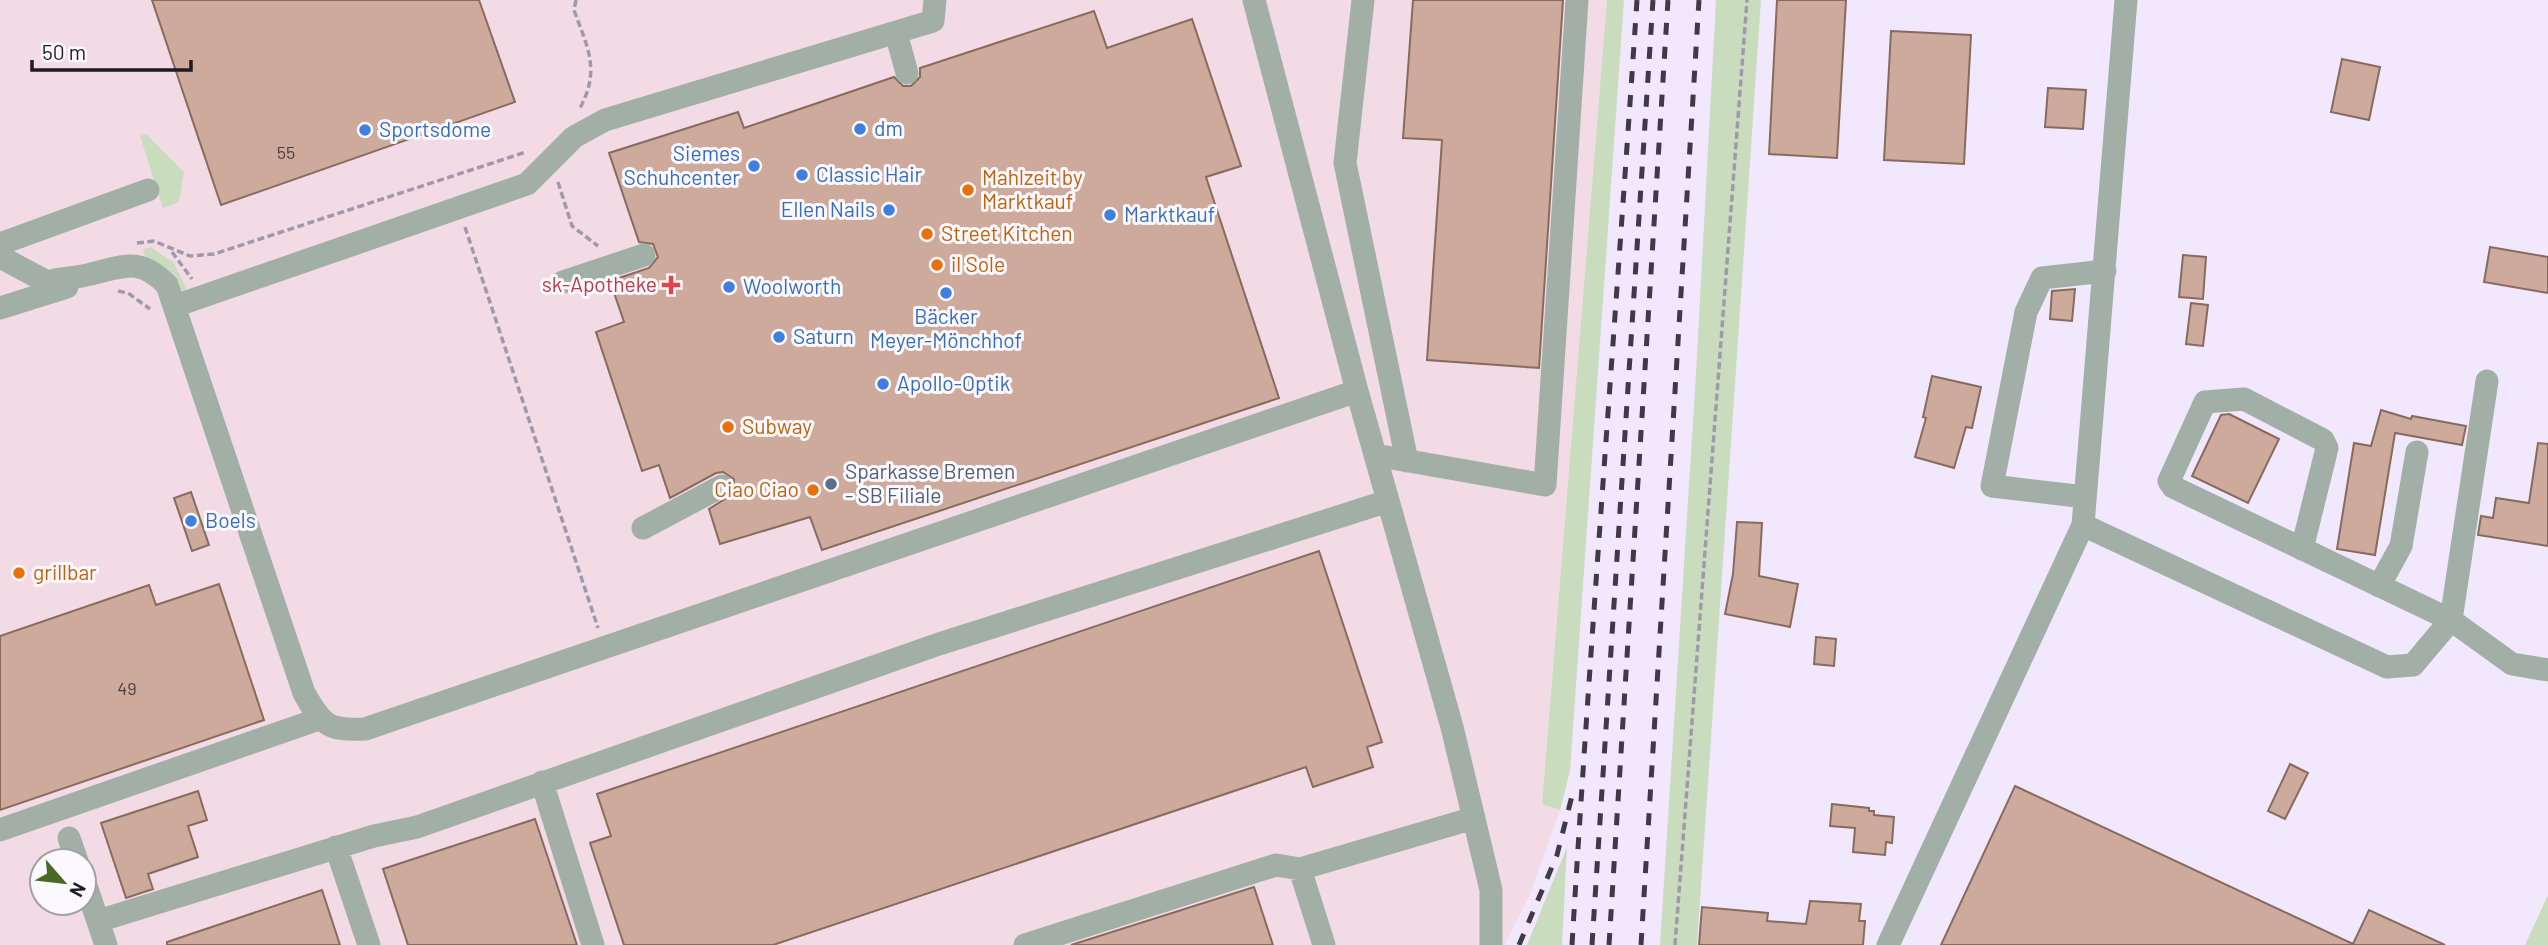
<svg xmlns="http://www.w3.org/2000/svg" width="2548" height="945" font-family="Barlow,sans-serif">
<rect width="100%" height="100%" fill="#f2e8fe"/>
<path fill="#f3dbe6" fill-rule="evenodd" d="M 0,0 L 1607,0 L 1542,804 L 1560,810 L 1531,892 L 1505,945 L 0,945 ZM 42,861 L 84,861 L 84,903 L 42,903 Z"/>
<path fill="#cadcbe" d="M 1607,0 L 1624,0 L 1570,771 L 1560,810 L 1542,804 Z
M 1716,0 L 1761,0 L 1697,945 L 1660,945 L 1696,374 Z
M 146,134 L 184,172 L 179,202 L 163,208 L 140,136 Z
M 151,247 L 174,263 L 189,295 L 180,297 L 146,260 L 143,249 Z
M 1567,847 L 1562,945 L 1527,945 Z
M 2548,895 L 2548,945 L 2525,945 Z"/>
<path fill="#cdaa9b" stroke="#876b5f" stroke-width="2" d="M 152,0 L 479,0 L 515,102 L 221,205 Z
M 1413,0 L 1563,0 L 1539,368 L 1427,360 L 1442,140 L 1403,138 Z
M 1777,0 L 1846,0 L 1837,158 L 1769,154 Z
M 1094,11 L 1107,48 L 1192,19 L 1241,166 L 1206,177 L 1279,398 L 822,550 L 810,517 L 720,544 L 709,509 L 733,494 L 734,479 L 723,472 L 716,473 L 670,498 L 659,465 L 642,471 L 596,332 L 624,322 L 610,281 L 649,268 L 658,257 L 653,244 L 639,242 L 609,153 L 738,112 L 744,128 L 894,77 L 903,86 L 911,86 L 920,77 L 920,68 Z
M 1891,31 L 1971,35 L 1964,164 L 1884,160 Z
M 2342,59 L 2380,67 L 2369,120 L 2331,112 Z
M 2048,88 L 2086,90 L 2083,129 L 2045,127 Z
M 2490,247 L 2548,257 L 2548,293 L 2484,282 Z
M 2183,255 L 2206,257 L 2203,299 L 2179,297 Z
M 2075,289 L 2072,321 L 2050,319 L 2052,291 Z
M 2191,303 L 2208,305 L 2203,346 L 2186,344 Z
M 1932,376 L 1981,387 L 1972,428 L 1966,427 L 1954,468 L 1915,457 L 1926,418 L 1923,417 Z
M 2381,410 L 2411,419 L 2412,416 L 2466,426 L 2462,445 L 2395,433 L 2375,555 L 2337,549 L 2354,443 L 2371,446 Z
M 2229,414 L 2279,439 L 2248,503 L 2192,476 L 2221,415 Z
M 2538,443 L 2548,444 L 2548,546 L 2478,535 L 2481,516 L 2493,518 L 2496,498 L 2529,503 Z
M 191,492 L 209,545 L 192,551 L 174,498 Z
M 1737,522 L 1762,523 L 1759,576 L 1798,584 L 1790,627 L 1725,614 L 1733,574 Z
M 1319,551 L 1382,742 L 1367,747 L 1373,767 L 1313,787 L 1306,767 L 773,945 L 624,945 L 590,843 L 611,836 L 597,794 Z
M 219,584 L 264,720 L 0,810 L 0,636 L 149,585 L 156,605 Z
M 1816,637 L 1836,639 L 1834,666 L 1814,664 Z
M 2290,764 L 2308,773 L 2285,819 L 2268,811 Z
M 2015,786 L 2353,944 L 2369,910 L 2445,945 L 1941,945 Z
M 198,791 L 207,820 L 188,826 L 198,857 L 148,874 L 153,889 L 126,898 L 101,823 Z
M 1832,804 L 1869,808 L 1869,811 L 1874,811 L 1874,815 L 1894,817 L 1892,843 L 1886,842 L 1885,855 L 1853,852 L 1855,828 L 1830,826 Z
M 535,819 L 577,945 L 408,945 L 383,869 Z
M 1254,887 L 1273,945 L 1071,945 Z
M 322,890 L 340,945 L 167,945 L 167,942 Z
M 1810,901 L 1861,904 L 1859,921 L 1865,921 L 1863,945 L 1699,945 L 1702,907 L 1768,913 L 1767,921 L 1806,924 Z"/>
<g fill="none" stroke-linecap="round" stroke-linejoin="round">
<path stroke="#a199ab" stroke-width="3.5" stroke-dasharray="7 3.5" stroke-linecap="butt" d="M 576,0 L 574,10 C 587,47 601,69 580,108
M 558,182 L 572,226 L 598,246
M 465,227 L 598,628
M 137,243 L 154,241 L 190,256 L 214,254 L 526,152
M 172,252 L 192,279
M 118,291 L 128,293 L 150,309
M 1675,945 L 1747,0"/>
<path stroke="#a1afa6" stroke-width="23" d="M 1254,0 L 1357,391 L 1452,727 L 1491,890 L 1491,945
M 1363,0 L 1345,163 L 1407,461
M 896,33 L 907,73
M 0,244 L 148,190
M 6,260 L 47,282 C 62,278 76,278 91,274 C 125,266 140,257 167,285 L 304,693 C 322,725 328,731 365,729 L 1357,391
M 563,282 L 644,255
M 175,306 L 527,184 L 574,137 L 605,120 L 933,21 L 935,0
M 0,308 L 67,287
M 1375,455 L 1545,485 L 1577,0
M 2085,497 L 1992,486 L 2026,312 L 2042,278 L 2105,271
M 2083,525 L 2387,667 L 2413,665 L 2451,620 L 2487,381
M 643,528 L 722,486
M 2302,549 L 2327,448 L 2323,440 L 2244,399 L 2205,402 L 2169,481 L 2173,487 L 2451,620 L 2512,664 L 2548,670
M 2379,586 L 2401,546 L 2417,452
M 542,782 L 593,945
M 0,830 L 319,719
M 69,838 L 77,861
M 336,847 L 369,945
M 1300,869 L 1324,945
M 84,880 L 106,945
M 98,921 L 374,836 L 417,827 L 939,644 L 1388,501
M 1025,945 L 1276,865 L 1300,869 L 1474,818
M 1888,945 L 2083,525 L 2126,0"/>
<path stroke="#403a46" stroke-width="5" stroke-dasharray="12 12" stroke-linecap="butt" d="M 1519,945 L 1557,855 L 1574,788
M 1572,945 C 1591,630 1616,315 1637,0
M 1592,945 L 1653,0
M 1609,945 L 1668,0
M 1641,945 L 1699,0"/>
</g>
<g fill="#3f7fe0" stroke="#fbf9ff" stroke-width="2.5">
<circle cx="860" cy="129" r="7"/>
<circle cx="365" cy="130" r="7"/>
<circle cx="754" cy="166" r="7"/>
<circle cx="802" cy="175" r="7"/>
<circle cx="889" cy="210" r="7"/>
<circle cx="1110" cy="215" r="7"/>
<circle cx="729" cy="287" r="7"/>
<circle cx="946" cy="293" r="7"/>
<circle cx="779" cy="337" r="7"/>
<circle cx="883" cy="384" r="7"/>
<circle cx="191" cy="521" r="7"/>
</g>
<g fill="#e8710a" stroke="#fbf9ff" stroke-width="2.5">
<circle cx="968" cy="190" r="7"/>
<circle cx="927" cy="234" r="7"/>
<circle cx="937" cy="265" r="7"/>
<circle cx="728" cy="427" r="7"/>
<circle cx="813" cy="490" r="7"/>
<circle cx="19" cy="573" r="7"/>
</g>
<path fill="#e0444e" stroke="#fbf9ff" stroke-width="2.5" d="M667.5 274.5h7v7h7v7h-7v7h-7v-7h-7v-7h7z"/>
<circle fill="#5c6f8a" stroke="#fbf9ff" stroke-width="2.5" cx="831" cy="484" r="7"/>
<g text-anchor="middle" stroke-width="6" stroke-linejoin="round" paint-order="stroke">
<g font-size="18" fill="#4a3e42">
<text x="286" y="159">55</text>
<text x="127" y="695">49</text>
</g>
<g font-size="21" fill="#366cbe" stroke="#fbf9ff" text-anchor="start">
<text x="874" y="136">dm</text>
<text x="379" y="137">Sportsdome</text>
<text x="740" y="161" text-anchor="end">Siemes<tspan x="740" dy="24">Schuhcenter</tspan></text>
<text x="816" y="182">Classic Hair</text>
<text x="875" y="217" text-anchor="end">Ellen Nails</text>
<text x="1124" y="222">Marktkauf</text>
<text x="743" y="294">Woolworth</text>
<text x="946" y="324" text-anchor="middle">Bäcker<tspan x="946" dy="24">Meyer-Mönchhof</tspan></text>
<text x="793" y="344">Saturn</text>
<text x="897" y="391">Apollo-Optik</text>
<text x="205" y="528">Boels</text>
</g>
<g font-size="21" fill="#c56008" stroke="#fbf9ff" text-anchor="start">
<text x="982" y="185">Mahlzeit by<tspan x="982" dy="24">Marktkauf</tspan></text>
<text x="941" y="241">Street Kitchen</text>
<text x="951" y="272">il Sole</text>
<text x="742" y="434">Subway</text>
<text x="799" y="497" text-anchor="end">Ciao Ciao</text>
<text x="33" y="580">grillbar</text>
</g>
<g font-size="21" fill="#be3a42" stroke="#fbf9ff" text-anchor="end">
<text x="657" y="292">sk-Apotheke</text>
</g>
<g font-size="21" fill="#4e5e75" stroke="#fbf9ff" text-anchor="start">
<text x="845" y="479">Sparkasse Bremen<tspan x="845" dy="24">- SB Filiale</tspan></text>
</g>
</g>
<g transform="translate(63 882) rotate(118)"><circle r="33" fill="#fbf9ff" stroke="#a3a0a7" stroke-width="2"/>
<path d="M0-5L12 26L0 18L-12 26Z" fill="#486a22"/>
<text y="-10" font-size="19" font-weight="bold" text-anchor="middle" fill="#1f1a24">N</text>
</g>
<path d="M32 60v10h159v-10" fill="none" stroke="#1f1a24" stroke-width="3.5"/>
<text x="42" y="60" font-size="21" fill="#1f1a24" stroke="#fbf9ff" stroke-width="5" paint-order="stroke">50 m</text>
</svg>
